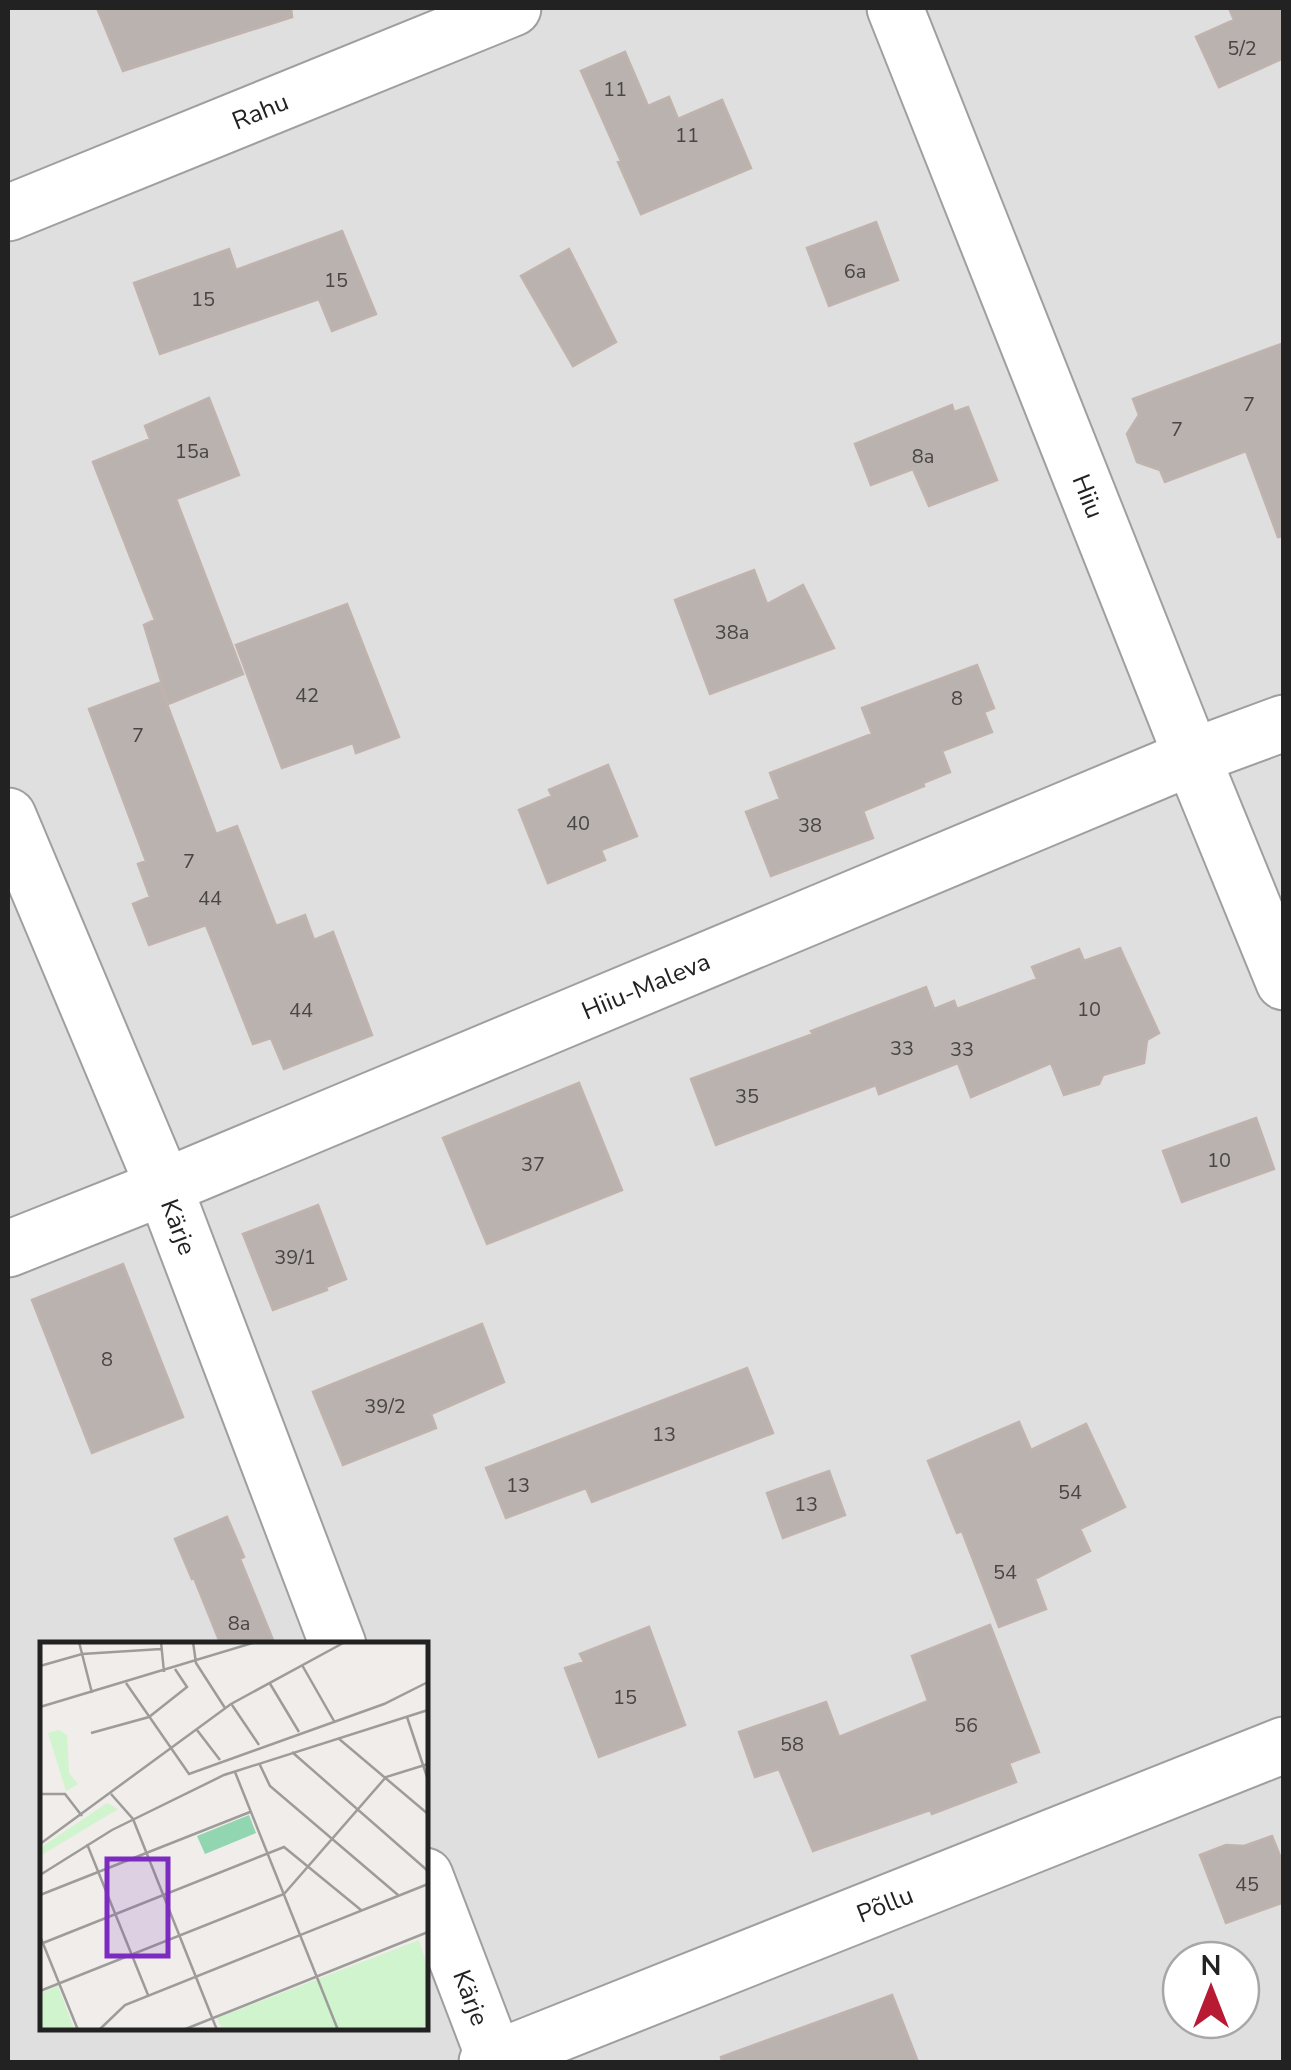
<svg xmlns="http://www.w3.org/2000/svg" width="1291" height="2070" font-family="'Nunito Sans',sans-serif">
<rect width="100%" height="100%" fill="#f0edea"/>
<path fill="#dfdfdf" fill-rule="evenodd" d="M 8,8 L 1283,8 L 1283,2062 L 8,2062 ZM 42,1645 L 425,1645 L 425,2028 L 42,2028 ZM 1181,1960 L 1241,1960 L 1241,2020 L 1181,2020 Z"/>
<path fill="#bab2af" stroke="#c0b3ae" stroke-width="2.5" d="M 97,8 L 291,8 L 292,17 L 123,71 Z
M 1229,8 L 1284,8 L 1284,58 L 1219,87 L 1196,37 L 1234,20 Z
M 625,52 L 648,106 L 669,97 L 678,119 L 722,100 L 751,168 L 641,214 L 618,162 L 621,161 L 581,71 Z
M 876,222 L 898,280 L 829,306 L 807,248 Z
M 342,231 L 376,314 L 332,331 L 319,299 L 160,354 L 134,283 L 229,249 L 236,270 Z
M 569,249 L 616,342 L 573,366 L 521,276 Z
M 1284,343 L 1284,536 L 1278,537 L 1246,451 L 1165,482 L 1160,470 L 1137,462 L 1127,434 L 1139,415 L 1133,399 Z
M 209,398 L 239,475 L 176,499 L 243,674 L 168,704 L 144,625 L 155,620 L 93,462 L 150,439 L 145,426 Z
M 952,405 L 954,412 L 968,407 L 997,480 L 929,506 L 913,469 L 871,485 L 855,444 Z
M 754,570 L 767,604 L 803,585 L 834,648 L 710,694 L 675,600 Z
M 347,604 L 399,737 L 356,753 L 353,743 L 282,768 L 236,645 Z
M 977,665 L 994,708 L 984,712 L 992,732 L 942,751 L 950,772 L 923,783 L 924,786 L 863,811 L 873,838 L 771,876 L 746,812 L 780,799 L 770,773 L 872,734 L 862,708 Z
M 159,683 L 216,834 L 237,826 L 276,926 L 305,915 L 314,940 L 333,932 L 372,1035 L 284,1069 L 271,1038 L 253,1044 L 206,925 L 149,945 L 133,904 L 150,897 L 138,864 L 146,861 L 89,709 Z
M 608,765 L 637,836 L 601,850 L 605,860 L 548,883 L 519,810 L 552,796 L 549,790 Z
M 1120,948 L 1159,1033 L 1147,1040 L 1144,1063 L 1103,1075 L 1099,1084 L 1064,1095 L 1051,1063 L 971,1097 L 958,1063 L 879,1094 L 876,1085 L 716,1145 L 691,1079 L 813,1034 L 811,1031 L 926,987 L 934,1009 L 954,1001 L 957,1009 L 1037,979 L 1032,967 L 1079,949 L 1084,961 Z
M 579,1083 L 622,1190 L 487,1244 L 443,1138 Z
M 1256,1118 L 1274,1169 L 1182,1202 L 1163,1151 Z
M 318,1205 L 346,1279 L 326,1287 L 327,1290 L 273,1310 L 243,1234 Z
M 123,1264 L 183,1417 L 92,1453 L 32,1300 Z
M 482,1324 L 504,1382 L 431,1414 L 436,1428 L 343,1465 L 313,1392 Z
M 747,1368 L 773,1433 L 592,1502 L 586,1488 L 506,1518 L 486,1468 Z
M 1019,1422 L 1031,1450 L 1086,1424 L 1125,1507 L 1080,1529 L 1090,1551 L 1035,1579 L 1046,1609 L 999,1627 L 962,1531 L 957,1533 L 928,1461 Z
M 829,1471 L 845,1515 L 783,1538 L 767,1493 Z
M 227,1517 L 244,1557 L 240,1559 L 275,1645 L 221,1645 L 194,1578 L 192,1579 L 175,1539 Z
M 990,1625 L 1039,1752 L 1009,1763 L 1016,1782 L 932,1814 L 930,1810 L 813,1851 L 779,1769 L 755,1777 L 739,1732 L 826,1702 L 839,1737 L 928,1701 L 912,1656 Z
M 649,1627 L 685,1725 L 599,1757 L 565,1668 L 584,1662 L 580,1654 Z
M 1272,1836 L 1284,1866 L 1284,1902 L 1226,1923 L 1200,1855 L 1226,1845 L 1244,1846 Z
M 892,1995 L 918,2062 L 722,2062 L 721,2057 Z"/>
<g fill="none" stroke-linecap="round" stroke-linejoin="round">
<defs>
<g id="minor">
<path id="s1" d="M 895,8 L 1192,757 L 1284,982"/>
<path id="s2" d="M 8,213 L 513,8"/>
<path id="s3" d="M 8,816 L 164,1187 L 338,1645"/>
<path id="s4" d="M 8,1249 L 164,1187 L 1192,757 L 1284,723"/>
<path id="s5" d="M 425,1876 L 496,2062"/>
<path id="s6" d="M 487,2062 L 1284,1745"/>
</g>
</defs>
<use href="#minor" stroke="#9f9f9f" stroke-width="59"/>
<use href="#minor" stroke="#fff" stroke-width="55"/>
</g>
<g text-anchor="middle" stroke-width="9" stroke-linejoin="round" paint-order="stroke">
<g font-size="20" fill="#484645">
<text x="1242" y="55">5/2</text>
<text x="615" y="96">11</text>
<text x="687" y="142">11</text>
<text x="855" y="278">6a</text>
<text x="336" y="287">15</text>
<text x="203" y="306">15</text>
<text x="1249" y="411">7</text>
<text x="1177" y="436">7</text>
<text x="192" y="458">15a</text>
<text x="923" y="463">8a</text>
<text x="732" y="639">38a</text>
<text x="307" y="702">42</text>
<text x="957" y="705">8</text>
<text x="138" y="742">7</text>
<text x="578" y="830">40</text>
<text x="810" y="832">38</text>
<text x="189" y="868">7</text>
<text x="210" y="905">44</text>
<text x="1089" y="1016">10</text>
<text x="301" y="1017">44</text>
<text x="902" y="1055">33</text>
<text x="962" y="1056">33</text>
<text x="747" y="1103">35</text>
<text x="1219" y="1167">10</text>
<text x="533" y="1171">37</text>
<text x="295" y="1264">39/1</text>
<text x="107" y="1366">8</text>
<text x="385" y="1413">39/2</text>
<text x="664" y="1441">13</text>
<text x="518" y="1492">13</text>
<text x="1070" y="1499">54</text>
<text x="806" y="1511">13</text>
<text x="1005" y="1579">54</text>
<text x="239" y="1630">8a</text>
<text x="625" y="1704">15</text>
<text x="966" y="1732">56</text>
<text x="792" y="1751">58</text>
<text x="1247" y="1891">45</text>
</g>
<g font-size="25" fill="#222" stroke="#fff">
<text dy="9" stroke="none"><textPath href="#s2" startOffset="272">Rahu</textPath></text>
<text dy="9" stroke="none"><textPath href="#s1" startOffset="525">Hiiu</textPath></text>
<text dy="9" stroke="none"><textPath href="#s4" startOffset="690">Hiiu-Maleva</textPath></text>
<text dy="9" stroke="none"><textPath href="#s3" startOffset="445">Kärje</textPath></text>
<text dy="9" stroke="none"><textPath href="#s6" startOffset="428">Põllu</textPath></text>
<text dy="9" stroke="none"><textPath href="#s5" startOffset="130">Kärje</textPath></text>
</g>
</g>
<g transform="translate(40 1642)">
<rect width="388" height="388" fill="#f0edea"/>
<path d="M 19,88 L 27,93 L 29,131 L 38,142 L 26,149 L 8,91 ZM 67,161 L 78,167 L 0,214 L 0,206 ZM 379,298 L 387,323 L 387,383 L 378,387 L 182,387 L 177,376 ZM 18,344 L 34,387 L 0,388 L 0,351 Z" fill="#d0f4cd"/>
<path d="M 209,173 L 216,191 L 165,212 L 157,194 Z" fill="#92d5b1"/>
<path fill="none" stroke="#9e9c9a" stroke-width="2.5" d="M 39,0 L 52,51M 121,0 L 124,30M 153,0 L 156,21 L 185,66M 262,23 L 294,79M 0,24 L 42,12 L 121,7M 229,40 L 259,90M 86,41 L 149,132 L 344,62 L 388,40M 192,63 L 219,103M 0,65 L 216,0M 367,75 L 388,138M 157,88 L 180,118M 51,91 L 109,75 L 147,45 L 135,27M 298,96 L 388,172M 252,110 L 388,229M 219,121 L 230,144 L 358,253M 195,130 L 298,388M 0,152 L 25,152 L 42,174M 71,152 L 93,177 L 177,388M 0,202 L 191,62 L 305,0M 47,202 L 108,353M 0,233 L 72,188 L 184,133 L 388,68M 0,253 L 210,170M 0,294 L 38,388M 3,301 L 244,205 L 321,268M 0,349 L 244,252 L 346,135 L 388,122M 59,388 L 85,363 L 388,242M 143,388 L 388,290"/>
<path fill="#7b2cbf" fill-opacity="0.15" stroke="#7b2cbf" stroke-width="5" d="M 67,217 L 128,217 L 128,314 L 67,314 Z"/>
<rect width="388" height="388" fill="none" stroke="#222" stroke-width="5"/>
</g>
<rect width="1291" height="2070" fill="none" stroke="#222222" stroke-width="20"/>
<g transform="translate(1211 1990)"><circle r="48" fill="#ffffff" stroke="#a7a7a7" stroke-width="2.5"/>
<path d="M0-8L18 38L0 25L-18 38Z" fill="#b91a33"/>
<text y="-15" font-size="28" font-weight="bold" text-anchor="middle" fill="#222222">N</text>
</g>
</svg>
